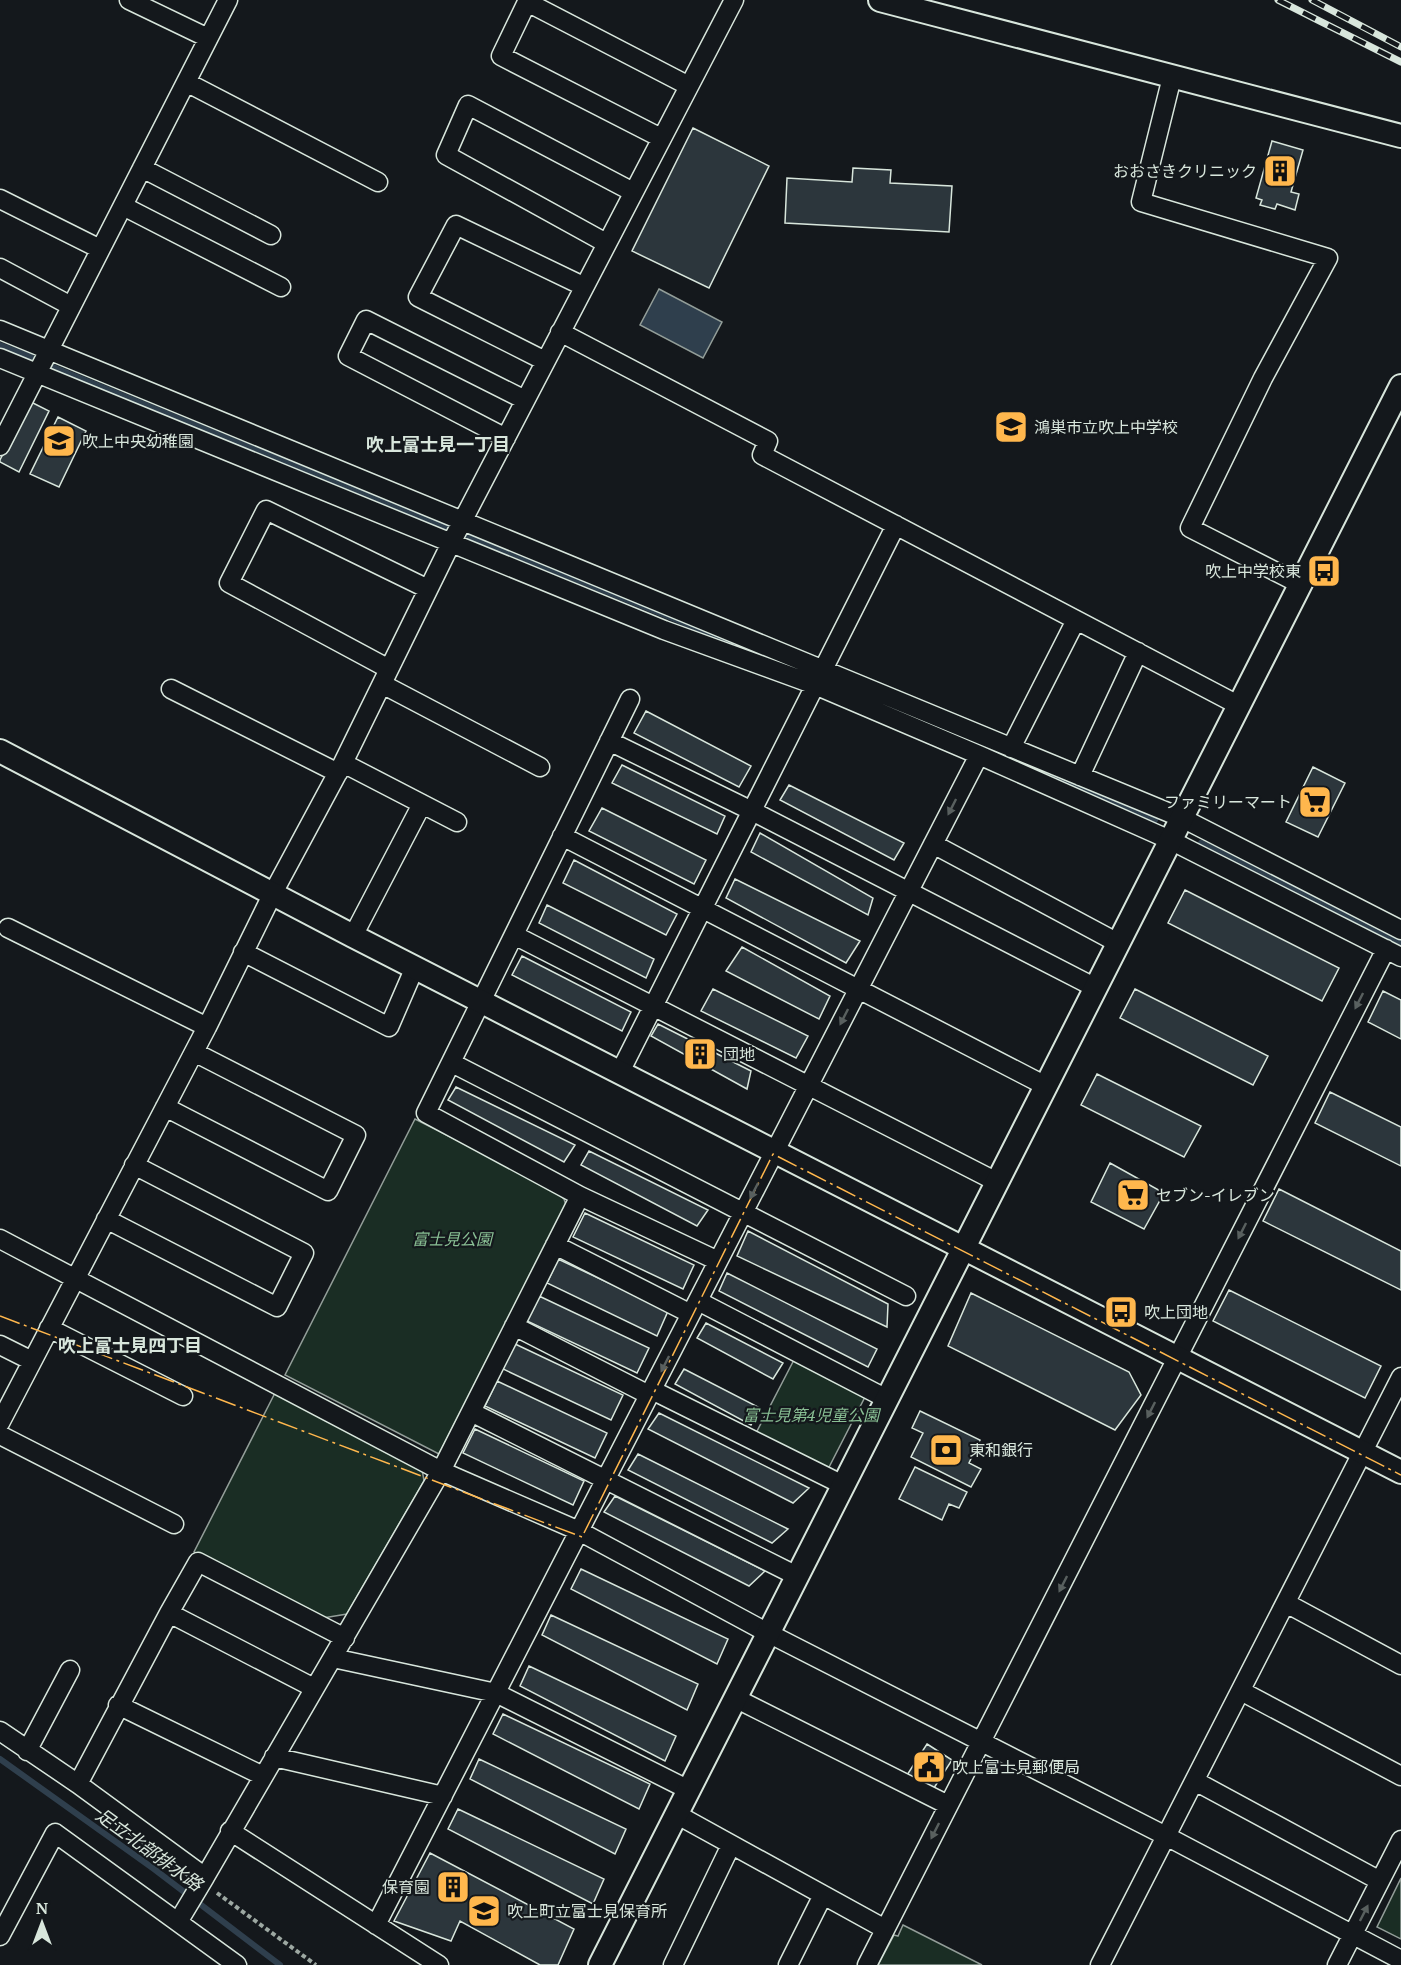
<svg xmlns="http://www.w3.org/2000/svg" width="1401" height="1965" font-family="'PT Serif','Noto Sans JP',serif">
<rect width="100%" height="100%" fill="#14181c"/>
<path fill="#1a2d24" stroke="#939e99" stroke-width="1.5" d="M 415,1119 L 553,1189 L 564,1199 L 566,1205 L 439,1454 L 285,1375 Z
M 796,1356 L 867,1393 L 826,1473 L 754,1437 Z
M 277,1389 L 421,1463 L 424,1481 L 347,1614 L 323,1618 L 194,1552 Z
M 1401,1878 L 1401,1939 L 1377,1927 Z
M 903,1925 L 982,1965 L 878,1965 L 894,1935 L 898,1936 Z"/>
<path fill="#2f3f4d" stroke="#939e99" stroke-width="1.5" d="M 659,289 L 722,322 L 703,358 L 640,325 Z"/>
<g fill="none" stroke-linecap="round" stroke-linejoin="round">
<path stroke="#2f3f4d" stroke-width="6" d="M 0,345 L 31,357
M 53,367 L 447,528
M 468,536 L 754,651
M 983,747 L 1155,820
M 1201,843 L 1401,942
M 0,1759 L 154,1869 L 280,1965"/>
</g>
<path fill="#2c363c" stroke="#d8e6dc" stroke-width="1.5" d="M 693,128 L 769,166 L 709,288 L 632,251 Z
M 1272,141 L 1303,150 L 1291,192 L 1299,194 L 1295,210 L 1277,204 L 1275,209 L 1260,205 L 1262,200 L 1256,198 Z
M 853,168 L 891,170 L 890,183 L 952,186 L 949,232 L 785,223 L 787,178 L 852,182 Z
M 29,401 L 49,411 L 19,472 L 0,462 L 0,460 Z
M 58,417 L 86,431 L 59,487 L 30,474 Z
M 646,711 L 751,766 L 739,787 L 634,733 Z
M 622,765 L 725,816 L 717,834 L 612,783 Z
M 1313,767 L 1345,783 L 1318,837 L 1286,822 Z
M 789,785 L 904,843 L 894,860 L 780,800 Z
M 602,808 L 706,860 L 694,884 L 589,831 Z
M 760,833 L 873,898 L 868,915 L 751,852 Z
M 574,860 L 677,914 L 666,935 L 563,883 Z
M 735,879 L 860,941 L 846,963 L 726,898 Z
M 1185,890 L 1339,968 L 1322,1001 L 1168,923 Z
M 547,905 L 654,959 L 646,978 L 539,923 Z
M 742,947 L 830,996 L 819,1019 L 726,971 Z
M 522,956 L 631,1012 L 622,1031 L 512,975 Z
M 713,989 L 808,1036 L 796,1058 L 701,1011 Z
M 1135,989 L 1268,1056 L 1253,1085 L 1120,1018 Z
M 1383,991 L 1401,1000 L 1401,1039 L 1368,1022 Z
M 658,1024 L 751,1071 L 747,1089 L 651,1036 Z
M 1097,1074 L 1201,1126 L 1184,1157 L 1081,1105 Z
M 456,1087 L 575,1145 L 564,1162 L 448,1100 Z
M 1330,1092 L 1401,1127 L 1401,1166 L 1315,1123 Z
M 589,1151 L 708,1210 L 697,1226 L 581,1165 Z
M 1110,1163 L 1164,1193 L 1144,1229 L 1091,1202 Z
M 1279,1189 L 1401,1251 L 1401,1290 L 1263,1221 Z
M 585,1213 L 694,1265 L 683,1289 L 573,1237 Z
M 748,1231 L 888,1304 L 887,1327 L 737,1256 Z
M 558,1259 L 668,1311 L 657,1336 L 547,1283 Z
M 727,1273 L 877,1349 L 868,1367 L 719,1291 Z
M 1229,1290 L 1381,1366 L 1365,1398 L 1213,1321 Z
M 971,1293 L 1129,1372 L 1141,1395 L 1115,1430 L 948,1346 Z
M 539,1296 L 649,1348 L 637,1373 L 527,1321 Z
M 706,1323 L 783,1363 L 773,1379 L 697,1338 Z
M 513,1343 L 623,1395 L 611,1420 L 501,1368 Z
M 684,1369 L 760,1408 L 751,1425 L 675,1384 Z
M 497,1381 L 607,1433 L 595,1458 L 485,1406 Z
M 920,1411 L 980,1440 L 969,1463 L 981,1469 L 971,1487 L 911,1457 L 923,1433 L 912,1428 Z
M 659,1413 L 809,1488 L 793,1503 L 648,1429 Z
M 475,1429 L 584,1481 L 573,1505 L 463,1453 Z
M 638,1454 L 788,1529 L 772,1543 L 628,1470 Z
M 915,1467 L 967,1492 L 959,1508 L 949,1504 L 942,1520 L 899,1499 Z
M 615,1496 L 765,1571 L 749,1586 L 604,1512 Z
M 581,1569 L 728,1639 L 717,1664 L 571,1589 Z
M 551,1615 L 698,1684 L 687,1710 L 542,1635 Z
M 529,1666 L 676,1736 L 665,1761 L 520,1686 Z
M 503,1714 L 650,1784 L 639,1809 L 493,1734 Z
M 927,1744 L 952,1760 L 932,1791 L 907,1775 Z
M 479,1759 L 626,1829 L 615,1854 L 470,1779 Z
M 458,1809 L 604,1879 L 593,1904 L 448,1829 Z
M 430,1853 L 574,1929 L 558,1965 L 540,1965 L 460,1921 L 451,1941 L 394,1921 Z"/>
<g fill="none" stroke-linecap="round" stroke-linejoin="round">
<defs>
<path id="minor" d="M 129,0 L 208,38
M 1172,77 L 1141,202 L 1328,258 L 1263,378 L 1190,528 L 1300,584
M 186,82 L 378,182
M 661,138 L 501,56 L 527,2 L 689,86
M 142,168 L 271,235
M 0,199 L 100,249
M 123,206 L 281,287
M 606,243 L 446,155 L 468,105 L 633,192
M 0,268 L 71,306
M 0,330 L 1182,818 L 1401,930
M 560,332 L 768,441 L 762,455 L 1238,705
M 0,358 L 664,630 L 815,685 L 979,755 L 1170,840 L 1401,957
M 545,361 L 418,297 L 456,225 L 583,286
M 506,438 L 348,356 L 366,320 L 525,400
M 0,446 L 228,0
M 389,669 L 229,583 L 266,510 L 428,589
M 382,684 L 540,767
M 171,689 L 338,773
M 630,699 L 426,1113 L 580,1196 L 718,1261
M 609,741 L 752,811 L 1096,988
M 1011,748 L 1076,620
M 343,763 L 457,822
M 1080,776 L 1138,652
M 562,836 L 1046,1086
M 933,844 L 1118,943
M 8,928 L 207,1027
M 514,935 L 997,1182
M 353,936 L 422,804
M 243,952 L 389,1027 L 415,967
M 452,1063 L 906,1296
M 620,1072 L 896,525
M 165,1107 L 328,1191 L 356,1135 L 194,1052
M 106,1219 L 277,1307 L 304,1253 L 134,1165
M 0,1239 L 441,1471 L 579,1531 L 768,1633 L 1166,1836 L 1401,1960
M 555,1245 L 691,1314
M 698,1301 L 887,1399
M 514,1326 L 649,1395
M 49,1328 L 183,1396
M 0,1345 L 32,1361
M 652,1390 L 843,1485
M 471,1412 L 797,1576
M 0,1423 L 207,1027 L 273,893 L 343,763 L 452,541 L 734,0
M 0,1435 L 174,1524
M 1286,1603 L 1401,1665
M 169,1613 L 198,1562 L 345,1638
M 333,1658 L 496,1693 L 689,1790
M 1241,1691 L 1401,1776
M 735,1698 L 948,1805
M 118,1705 L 263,1776
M 0,1731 L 78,1784 L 205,1877 L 441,1471 L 580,1196
M 27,1751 L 70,1670
M 274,1757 L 443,1796
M 1195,1781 L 1380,1881
M 78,1784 L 169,1613 L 314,1688
M 676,1814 L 885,1929
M 230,1831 L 439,1965
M 178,1922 L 205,1877
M 376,1925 L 979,755
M 0,1936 L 55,1833 L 237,1965
M 673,1965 L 731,1845
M 788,1965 L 823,1895
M 867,1965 L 1386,949
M 1100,1965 L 1401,1377
M 1337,1965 L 1401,1840"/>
<path id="tertiary" d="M 880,0 L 1401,136
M 0,751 L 353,936 L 1401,1472
M 600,1965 L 1401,386"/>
</defs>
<use href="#minor" stroke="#d8e6dc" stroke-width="21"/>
<use href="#tertiary" stroke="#d8e6dc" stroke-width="26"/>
<path stroke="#9da8a2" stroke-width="4" stroke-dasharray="4.5 3" stroke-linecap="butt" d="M 217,1893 L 316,1965"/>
<use href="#minor" stroke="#14181c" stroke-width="18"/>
<use href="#tertiary" stroke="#14181c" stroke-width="22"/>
<defs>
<path id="rail" d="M 1278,0 L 1401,62
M 1312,0 L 1401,47"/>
</defs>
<use href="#rail" stroke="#d8e6dc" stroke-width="7"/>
<use href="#rail" stroke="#14181c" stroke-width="4.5" stroke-dasharray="14" stroke-linecap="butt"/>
<path stroke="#ffb74d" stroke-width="1.5" stroke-dasharray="21 4.5 3 4.5" stroke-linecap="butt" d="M 0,1316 L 582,1537 L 773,1154 L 1401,1475"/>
</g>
<defs><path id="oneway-solid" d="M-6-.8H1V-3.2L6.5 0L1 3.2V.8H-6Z" transform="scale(1.5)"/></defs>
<g fill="#59605f">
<use href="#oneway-solid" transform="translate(952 807) rotate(117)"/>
<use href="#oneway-solid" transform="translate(1359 1001) rotate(117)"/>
<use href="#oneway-solid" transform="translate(844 1017) rotate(117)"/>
<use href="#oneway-solid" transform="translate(754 1191) rotate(117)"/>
<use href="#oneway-solid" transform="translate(1242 1231) rotate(117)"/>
<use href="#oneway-solid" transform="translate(665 1364) rotate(117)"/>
<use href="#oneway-solid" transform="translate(1151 1410) rotate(117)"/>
<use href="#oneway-solid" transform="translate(1063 1584) rotate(117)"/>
<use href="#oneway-solid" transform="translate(935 1831) rotate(117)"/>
<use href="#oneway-solid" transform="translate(1364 1913) rotate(-63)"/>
</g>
<defs>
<symbol id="building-square" viewBox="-11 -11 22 22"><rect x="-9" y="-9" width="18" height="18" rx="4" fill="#ffb74d" stroke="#14181c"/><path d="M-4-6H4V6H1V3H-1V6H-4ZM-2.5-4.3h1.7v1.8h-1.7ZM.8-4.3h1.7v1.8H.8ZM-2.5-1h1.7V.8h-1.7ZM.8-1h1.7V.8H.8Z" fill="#111"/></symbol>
<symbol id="school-square" viewBox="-11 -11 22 22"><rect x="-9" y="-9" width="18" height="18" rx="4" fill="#ffb74d" stroke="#14181c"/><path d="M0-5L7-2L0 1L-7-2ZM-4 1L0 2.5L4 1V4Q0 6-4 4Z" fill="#111"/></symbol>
<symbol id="bus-square" viewBox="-11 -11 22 22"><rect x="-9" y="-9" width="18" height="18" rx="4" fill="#ffb74d" stroke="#14181c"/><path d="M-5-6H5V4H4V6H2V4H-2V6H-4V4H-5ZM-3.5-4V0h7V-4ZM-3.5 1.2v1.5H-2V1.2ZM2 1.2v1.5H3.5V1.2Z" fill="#111"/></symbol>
<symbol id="supermarket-square" viewBox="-11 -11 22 22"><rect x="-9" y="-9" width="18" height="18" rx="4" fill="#ffb74d" stroke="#14181c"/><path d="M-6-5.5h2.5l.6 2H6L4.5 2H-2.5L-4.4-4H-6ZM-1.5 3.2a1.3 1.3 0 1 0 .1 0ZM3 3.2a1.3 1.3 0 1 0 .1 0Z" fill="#111"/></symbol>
<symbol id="bank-square" viewBox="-11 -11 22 22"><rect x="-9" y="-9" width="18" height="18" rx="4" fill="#ffb74d" stroke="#14181c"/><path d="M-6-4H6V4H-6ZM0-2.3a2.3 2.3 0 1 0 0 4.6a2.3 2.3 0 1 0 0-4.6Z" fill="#111"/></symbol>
<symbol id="civic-square" viewBox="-11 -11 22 22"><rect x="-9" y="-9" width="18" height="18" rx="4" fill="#ffb74d" stroke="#14181c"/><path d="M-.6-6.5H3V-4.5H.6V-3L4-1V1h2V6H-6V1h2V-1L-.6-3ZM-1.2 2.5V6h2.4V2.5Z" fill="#111"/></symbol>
</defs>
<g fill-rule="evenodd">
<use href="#building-square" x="1261" y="152" width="38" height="38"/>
<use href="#school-square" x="992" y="408" width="38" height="38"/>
<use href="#school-square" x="40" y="422" width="38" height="38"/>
<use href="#bus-square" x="1305" y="552" width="38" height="38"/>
<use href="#supermarket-square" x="1296" y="783" width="38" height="38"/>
<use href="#building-square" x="681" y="1035" width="38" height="38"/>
<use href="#supermarket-square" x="1114" y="1176" width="38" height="38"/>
<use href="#bus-square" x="1102" y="1293" width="38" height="38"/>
<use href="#bank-square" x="927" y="1431" width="38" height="38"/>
<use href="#civic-square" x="910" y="1748" width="38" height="38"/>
<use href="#building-square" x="434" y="1868" width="38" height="38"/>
<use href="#school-square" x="465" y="1892" width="38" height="38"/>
</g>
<g text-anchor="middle" stroke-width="4.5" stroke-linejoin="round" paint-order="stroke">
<g font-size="16" fill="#d8e6dc" stroke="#14181c" text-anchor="start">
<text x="1257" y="177" text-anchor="end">おおさきクリニック</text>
<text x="1034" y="433">鴻巣市立吹上中学校</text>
<text x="82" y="447">吹上中央幼稚園</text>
<text x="1301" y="577" text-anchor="end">吹上中学校東</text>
<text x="1292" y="808" text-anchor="end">ファミリーマート</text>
<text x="723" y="1060">団地</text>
<text x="1156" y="1201">セブン-イレブン</text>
<text x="1144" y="1318">吹上団地</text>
<text x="969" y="1456">東和銀行</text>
<text x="952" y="1773">吹上富士見郵便局</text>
<text x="430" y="1893" text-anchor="end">保育園</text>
<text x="507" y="1917">吹上町立富士見保育所</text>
</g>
<g font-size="16" font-style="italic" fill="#8ac095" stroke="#14181c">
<text x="452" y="1245">富士見公園</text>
<text x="811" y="1421">富士見第4児童公園</text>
</g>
<g font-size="18" font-weight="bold" fill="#d8e6dc" stroke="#14181c">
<text x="438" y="451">吹上富士見一丁目</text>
<text x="130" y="1352">吹上富士見四丁目</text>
</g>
<g font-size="18" font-style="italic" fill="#d8e6dc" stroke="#14181c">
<text transform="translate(149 1850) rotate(36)" y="6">足立北部排水路</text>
</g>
</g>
<g transform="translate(42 1923)" stroke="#14181c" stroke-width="4.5" paint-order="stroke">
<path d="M0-4.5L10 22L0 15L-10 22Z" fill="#d8e6dc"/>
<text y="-9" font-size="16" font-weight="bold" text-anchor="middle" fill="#d8e6dc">N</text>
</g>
</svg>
